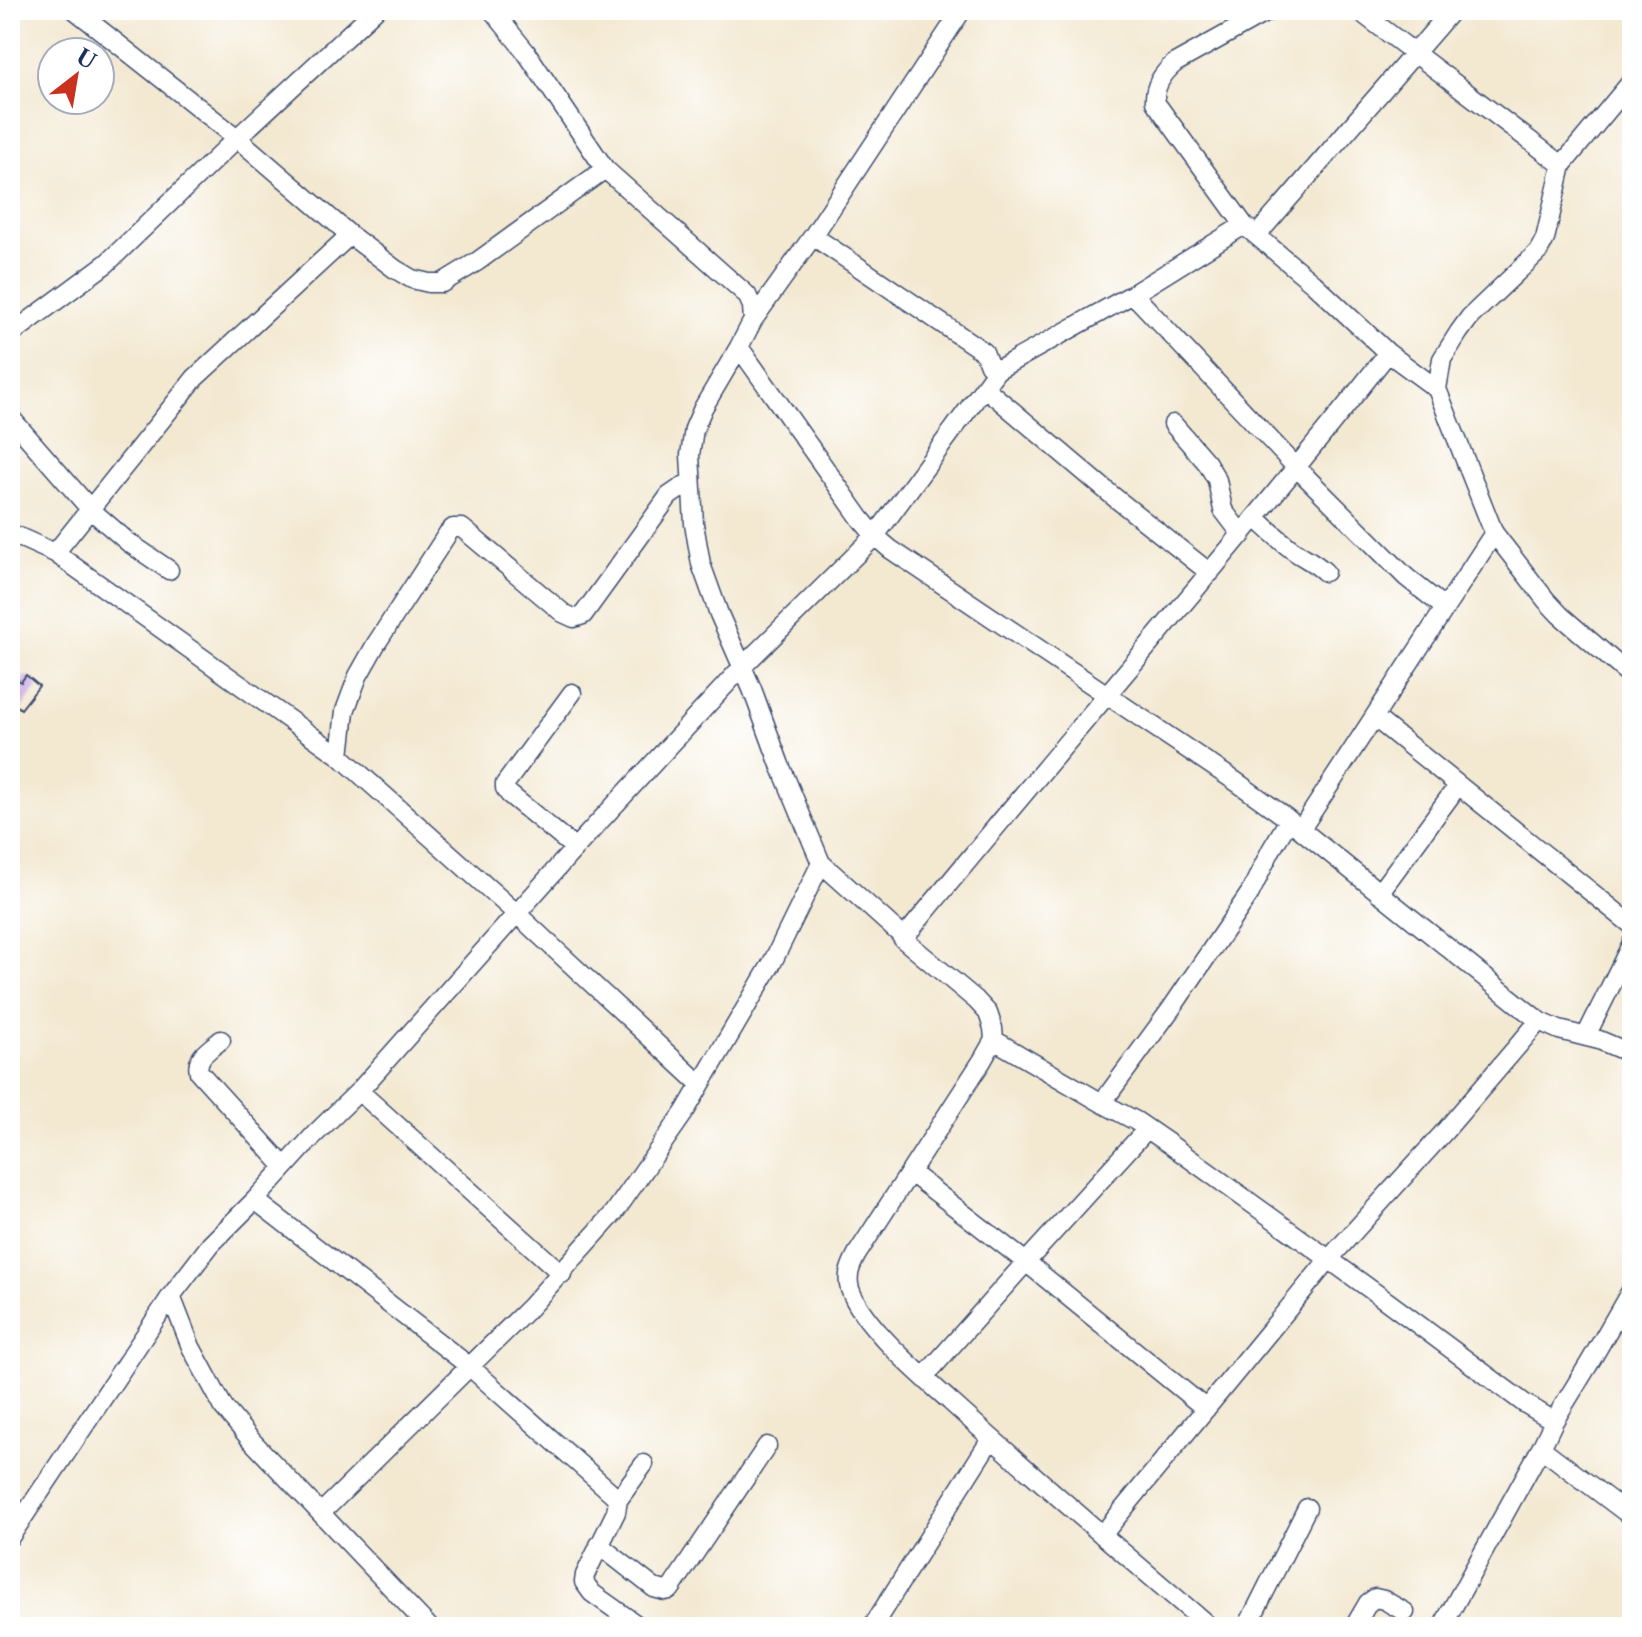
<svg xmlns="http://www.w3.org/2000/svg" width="1642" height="1637" font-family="'Libre Caslon Text',serif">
<rect width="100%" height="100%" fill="#fff"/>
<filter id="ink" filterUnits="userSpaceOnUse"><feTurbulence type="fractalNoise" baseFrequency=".0125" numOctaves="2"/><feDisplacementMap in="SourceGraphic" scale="16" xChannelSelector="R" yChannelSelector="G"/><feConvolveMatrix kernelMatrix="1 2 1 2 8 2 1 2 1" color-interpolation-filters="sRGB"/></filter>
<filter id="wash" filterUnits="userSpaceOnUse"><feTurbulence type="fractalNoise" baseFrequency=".006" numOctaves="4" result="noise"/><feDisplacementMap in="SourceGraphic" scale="32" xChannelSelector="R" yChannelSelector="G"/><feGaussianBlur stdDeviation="1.8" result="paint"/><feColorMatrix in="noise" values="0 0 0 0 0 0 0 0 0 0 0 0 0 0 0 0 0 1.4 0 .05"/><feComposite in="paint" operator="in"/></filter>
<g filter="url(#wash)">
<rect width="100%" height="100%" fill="#f3e8d0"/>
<g id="blocks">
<path fill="#cca8e5" d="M 10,674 L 21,682 L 26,675 L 39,686 L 21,709 L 10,700 Z"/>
</g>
</g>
<g filter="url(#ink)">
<use href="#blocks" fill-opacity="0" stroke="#3b4b6f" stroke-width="2"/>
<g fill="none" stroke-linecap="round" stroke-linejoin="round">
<defs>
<path id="street" d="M 75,10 L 237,138 L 350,235 L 395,269 L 412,279 L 429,283 L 442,283 L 478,261 L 605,169
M 492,10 L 526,52 L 605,169 L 747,295 L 752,306 L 753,320
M 1270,10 L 1175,63 C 1163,73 1154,86 1155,102 L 1244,225 L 1313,283 L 1388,353 L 1437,389
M 1358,10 L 1562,165
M 1632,81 L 1562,165 L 1545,239 L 1538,252 L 1470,317 L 1459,332 L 1442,359 L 1437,389 L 1494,533 L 1546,600 L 1560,615 L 1632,677
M 1257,235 L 1452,10
M 813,236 L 984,352 L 989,365 L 997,370 L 1133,294 L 1244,225
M 1133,294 L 1297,468 L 1406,577 L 1445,608
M 10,335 L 107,263 L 237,138 L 375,10
M 739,347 L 753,320 L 813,236 L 962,10
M 985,388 L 1114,497 L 1210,573
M 10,417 L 91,510 L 128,542 L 169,570
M 1173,424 L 1207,463 L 1217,480 L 1223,510 L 1242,535
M 1256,518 C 1269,530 1282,543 1297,553 C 1308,560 1315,563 1325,572
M 10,533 L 55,553 L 340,756 L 516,913 L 700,1084
M 55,553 L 195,378 L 350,235
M 572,693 L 505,784 L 505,788 L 509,794 L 575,848
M 1374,717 L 1632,925
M 340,756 L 345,711 L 358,676 L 376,644 L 448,533 L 453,528 L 462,528 L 563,613 L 574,618 L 583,615 L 669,496 L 691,481
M 1289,820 L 1271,850 L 1250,893 L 1171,1009 L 1102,1103 L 1136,1121 L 1168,1143 L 1388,1302 L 1524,1403 L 1554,1421 L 1541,1448 L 1632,1517
M 1301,829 L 1494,533
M 1379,893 L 1451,795
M 903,939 C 1064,743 1231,552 1388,353
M 1586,1036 L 1632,943
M 221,1040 C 210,1049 195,1057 199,1072 L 284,1166
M 994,1040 L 1102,1103
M 359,1091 L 562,1274
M 911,1173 L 1026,1262 L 1206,1409
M 255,1200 L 469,1366 L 613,1494 L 618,1500 L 616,1512 L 585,1575 L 584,1582 L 592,1593 L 640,1627
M 171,1296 L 191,1347 L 224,1408 L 251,1440 L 429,1627
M 924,1377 L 1026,1262 L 1147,1129
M 1554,1421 L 1590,1362 L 1632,1289
M 618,1500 L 644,1464
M 321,1513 L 530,1307 L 614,1213 L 684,1113 L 772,963 L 821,863
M 1102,1535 L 1329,1259 L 1445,1131 L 1539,1021
M 10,1537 L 171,1296 L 211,1244 L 255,1200 L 315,1134 L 359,1091 L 575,848 L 743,666 L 875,536 L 997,370
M 599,1545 L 654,1588 L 665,1591 L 670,1590 L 767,1446
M 872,1627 L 991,1439
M 1210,1627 C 1123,1553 1036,1479 951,1402 C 922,1376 862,1325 850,1289 C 846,1276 851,1265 857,1254 L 982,1061 L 994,1040 L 993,1028 L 988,1013 L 976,1000 L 903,939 L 899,933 L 821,863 L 780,765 L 752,689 L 719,614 L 701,564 L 694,524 L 690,455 L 694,429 L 703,408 L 739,347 L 861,519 L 875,536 L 890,549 L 1238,783 L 1284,816 L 1539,1021 L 1559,1030 L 1599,1040 L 1632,1054
M 1247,1627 L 1307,1508
M 1354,1627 L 1368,1603 L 1375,1598 L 1384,1600 L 1405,1612
M 1442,1627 L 1541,1448"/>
</defs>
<use href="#street" stroke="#3b4b6f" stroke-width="21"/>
<use href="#street" stroke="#fff" stroke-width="18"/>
</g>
</g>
<rect width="1642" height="1637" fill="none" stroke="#fff" stroke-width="40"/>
<g transform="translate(76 76) rotate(31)"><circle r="38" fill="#ffffff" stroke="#a4acbf" stroke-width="2"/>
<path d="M0-6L14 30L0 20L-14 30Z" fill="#c8321e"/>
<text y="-12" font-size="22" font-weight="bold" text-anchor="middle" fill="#1b2f5e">U</text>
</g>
</svg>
